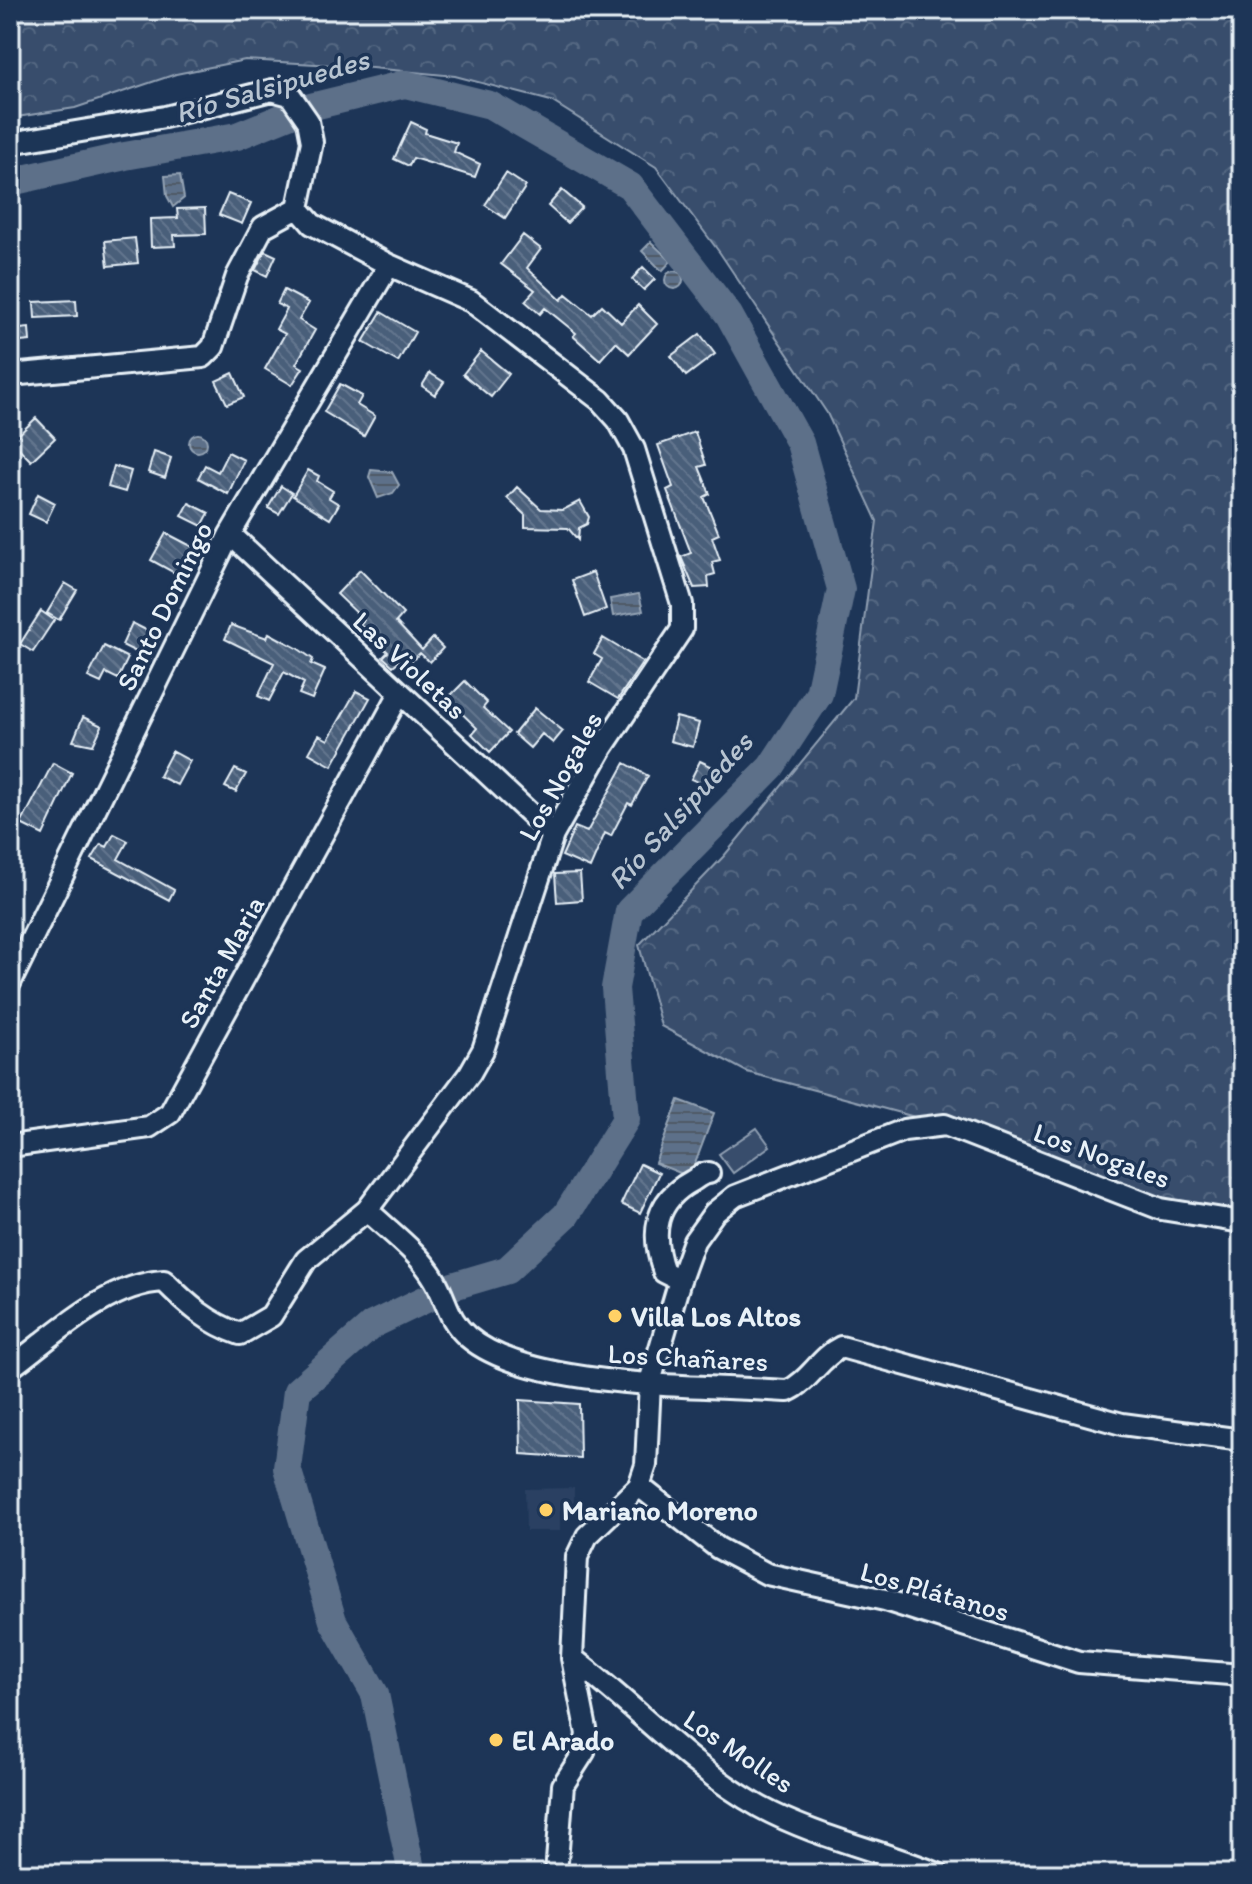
<svg xmlns="http://www.w3.org/2000/svg" width="1252" height="1884" font-family="Itim,sans-serif">
<defs>
<pattern id="forest-crowns" width="20" height="18" patternUnits="userSpaceOnUse" patternTransform="scale(2)"><rect width="20" height="18" fill="#374d6c"/><path d="M2 6a3 3 0 1 1 6 0M12 15a3 3 0 1 1 6 0" fill="none" stroke="#546782"/></pattern>
<pattern id="water-rules" width="6" height="5" patternUnits="userSpaceOnUse" patternTransform="scale(2)"><rect width="6" height="5" fill="#5d7089"/><path d="M0 2.5h6" fill="none" stroke="#505a66"/></pattern>
<pattern id="building-back-hatch" width="6" height="6" patternUnits="userSpaceOnUse" patternTransform="scale(2)"><rect width="6" height="6" fill="#495e7a"/><path d="M-1 5l2 2M0 0l6 6M5-1l2 2" fill="none" stroke="#63768e"/></pattern>
</defs>
<rect width="100%" height="100%" fill="#1d3557"/>
<filter id="ink" filterUnits="userSpaceOnUse"><feTurbulence type="fractalNoise" baseFrequency=".0125" numOctaves="2"/><feDisplacementMap in="SourceGraphic" scale="16" xChannelSelector="R" yChannelSelector="G"/><feConvolveMatrix kernelMatrix="1 2 1 2 8 2 1 2 1" color-interpolation-filters="sRGB"/></filter>
<g filter="url(#ink)">
<path fill="#2a4162" d="M 574,1488 L 574,1509 L 560,1510 L 560,1531 L 526,1531 L 525,1489 Z"/>
<path fill="url(#forest-crowns)" stroke="#909fb2" stroke-width="2" d="M 10,10 L 1242,10 L 1242,1222 L 1227,1222 L 945,1125 L 747,1072 L 661,1026 L 639,945 L 724,856 L 854,698 L 877,521 L 827,413 L 720,253 L 656,167 L 551,101 L 455,76 L 351,66 L 245,60 L 176,74 L 75,108 L 10,118 Z"/>
<path fill="#374d6c" stroke="#909fb2" stroke-width="2" d="M 757,1128 L 770,1146 L 733,1173 L 719,1154 Z"/>
<path fill="url(#water-rules)" stroke="#95a4b5" stroke-width="2" d="M 180,175 L 184,198 L 173,207 L 167,196 L 165,176 Z
M 651,242 L 671,261 L 662,271 L 642,251 Z
M665 280a9 9 0 1 1 18 0a9 9 0 1 1-18 0Z
M189 443a9 9 0 1 1 18 0a9 9 0 1 1-18 0Z
M 371,470 L 392,472 L 399,485 L 393,493 L 378,498 L 369,477 Z
M 639,594 L 643,611 L 613,616 L 610,599 Z
M 679,1100 L 714,1113 L 690,1177 L 655,1163 Z"/>
<g fill="none" stroke-linecap="round" stroke-linejoin="round">
<path stroke="#5d7089" stroke-width="28" d="M 10,182 L 125,156 L 237,136 L 306,108 L 405,84 L 490,105 L 630,186 L 729,315 L 800,443 L 841,589 L 819,694 L 771,767 L 629,911 L 615,988 L 626,1119 L 566,1215 L 507,1270 L 453,1286 L 372,1325 L 297,1391 L 287,1468 L 333,1621 L 375,1694 L 412,1874"/>
</g>
<path fill="url(#building-back-hatch)" stroke="#e8f1f8" stroke-width="2" d="M 411,122 L 426,129 L 425,133 L 457,143 L 454,152 L 480,164 L 475,177 L 413,158 L 409,166 L 394,159 Z
M 506,173 L 526,186 L 505,218 L 485,205 Z
M 562,190 L 582,207 L 567,223 L 548,206 Z
M 228,194 L 251,203 L 242,224 L 219,215 Z
M 205,208 L 206,234 L 174,235 L 175,246 L 151,247 L 150,219 L 178,218 L 177,209 Z
M 523,235 L 541,249 L 527,268 L 561,300 L 566,294 L 592,315 L 602,305 L 621,323 L 638,305 L 657,324 L 629,354 L 616,342 L 600,360 L 573,336 L 576,333 L 545,308 L 540,314 L 525,301 L 535,290 L 501,264 Z
M 135,238 L 138,263 L 108,266 L 105,241 Z
M 265,251 L 276,256 L 267,276 L 255,270 Z
M 643,267 L 655,279 L 644,290 L 632,279 Z
M 284,290 L 309,303 L 299,320 L 315,330 L 296,364 L 303,368 L 292,385 L 265,369 L 285,334 L 276,329 L 287,309 L 277,304 Z
M 76,300 L 77,316 L 35,318 L 34,302 Z
M 381,312 L 415,332 L 398,362 L 363,342 Z
M 29,328 L 30,341 L 10,343 L 10,330 Z
M 700,334 L 715,354 L 686,376 L 671,356 Z
M 481,351 L 509,374 L 491,397 L 463,374 Z
M 233,373 L 244,397 L 227,404 L 216,381 Z
M 430,373 L 444,382 L 435,395 L 422,386 Z
M 340,384 L 362,396 L 357,405 L 375,416 L 364,436 L 324,412 Z
M 36,418 L 55,438 L 31,461 L 12,441 Z
M 695,432 L 706,465 L 699,467 L 710,494 L 704,497 L 719,534 L 712,537 L 720,560 L 712,562 L 715,574 L 708,576 L 709,587 L 694,588 L 681,557 L 691,553 L 667,490 L 673,487 L 658,445 Z
M 154,452 L 171,458 L 165,478 L 148,472 Z
M 228,452 L 244,460 L 228,494 L 198,478 L 205,465 L 218,472 Z
M 114,466 L 131,471 L 125,492 L 108,487 Z
M 308,470 L 319,476 L 317,481 L 333,491 L 329,498 L 339,504 L 330,519 L 293,496 Z
M 281,486 L 292,493 L 279,514 L 268,508 Z
M 517,487 L 541,509 L 563,510 L 580,501 L 589,517 L 587,524 L 579,528 L 578,540 L 568,528 L 525,527 L 525,515 L 507,498 Z
M 38,494 L 55,503 L 46,522 L 29,514 Z
M 189,503 L 209,513 L 202,526 L 182,516 Z
M 166,533 L 195,548 L 180,576 L 151,560 Z
M 360,570 L 403,614 L 396,622 L 422,650 L 433,638 L 443,648 L 430,662 L 420,653 L 406,666 L 400,660 L 393,666 L 383,657 L 388,652 L 360,625 L 364,620 L 337,594 Z
M 593,572 L 606,609 L 585,617 L 572,580 Z
M 65,583 L 77,590 L 59,620 L 47,613 Z
M 41,611 L 54,620 L 33,652 L 20,644 Z
M 132,623 L 160,637 L 150,659 L 122,645 Z
M 231,625 L 267,638 L 269,633 L 297,648 L 313,659 L 311,664 L 325,670 L 312,699 L 299,694 L 304,683 L 284,672 L 269,701 L 258,696 L 274,663 L 225,639 Z
M 603,638 L 643,662 L 618,699 L 589,682 L 602,659 L 594,654 Z
M 104,646 L 128,658 L 118,679 L 106,673 L 101,683 L 88,677 Z
M 465,681 L 487,703 L 483,708 L 509,732 L 490,752 L 472,734 L 477,728 L 447,699 Z
M 356,691 L 370,698 L 332,766 L 309,753 L 319,735 L 328,740 Z
M 535,708 L 563,731 L 553,743 L 542,734 L 530,748 L 514,734 Z
M 83,717 L 102,726 L 93,745 L 73,741 Z
M 676,717 L 699,723 L 693,747 L 670,741 Z
M 172,751 L 190,761 L 177,785 L 159,776 Z
M 700,761 L 717,769 L 709,787 L 691,779 Z
M 53,763 L 72,773 L 43,835 L 21,824 Z
M 625,763 L 648,776 L 632,805 L 628,803 L 611,836 L 605,833 L 590,868 L 562,856 L 575,827 L 587,832 Z
M 235,769 L 246,774 L 236,792 L 225,787 Z
M 114,834 L 128,841 L 118,859 L 174,890 L 169,900 L 92,859 L 101,844 L 107,847 Z
M 580,873 L 582,900 L 557,902 L 555,874 Z
M 640,1164 L 659,1173 L 640,1213 L 621,1204 Z
M 520,1400 L 579,1404 L 580,1458 L 521,1454 Z"/>
<g fill="none" stroke-linecap="round" stroke-linejoin="round">
<defs>
<path id="minor" d="M 10,143 L 165,117 L 272,90 L 290,95 L 308,121 L 312,142 L 298,208
M 10,375 L 203,357 L 213,347 L 237,276 L 263,227 L 298,208
M 230,534 L 553,835
M 10,983 L 230,534 L 389,265
M 10,1146 L 149,1127 L 170,1113 L 400,693
M 367,1210 C 390,1232 419,1252 435,1280 C 447,1301 448,1320 468,1337 C 530,1390 706,1385 788,1391 C 810,1381 820,1357 841,1347 L 1122,1424 L 1242,1440
M 680,1280 L 664,1272 C 650,1233 655,1201 692,1181 C 699,1177 701,1173 709,1173
M 10,1368 C 55,1335 106,1284 164,1281 C 188,1305 208,1323 240,1334 L 271,1316 L 306,1260 L 367,1210 L 470,1073 L 483,1050 L 553,835 L 602,748 L 682,629 L 682,604 L 634,449 L 618,420 L 600,400 L 471,301 L 389,265 L 312,224 L 298,208
M 639,1486 L 718,1548 L 767,1574 L 885,1600 L 1079,1662 L 1242,1675
M 572,1658 C 635,1705 690,1768 760,1807 C 815,1837 880,1850 938,1874
M 556,1874 L 563,1785 L 584,1752 L 587,1734 L 572,1658 L 577,1557 L 587,1536 L 639,1486 L 646,1465 L 650,1382 L 680,1280 L 694,1241 L 714,1213 L 735,1196 L 904,1130 L 945,1125 L 1161,1209 L 1242,1222"/>
</defs>
<use href="#minor" stroke="#e8f1f8" stroke-width="26"/>
<use href="#minor" stroke="#1d3557" stroke-width="20"/>
</g>
</g>
<g fill="#ffd166" stroke="#1d3557" stroke-width="3">
<circle cx="615" cy="1316" r="8"/>
<circle cx="546" cy="1510" r="8"/>
<circle cx="496" cy="1740" r="8"/>
</g>
<g text-anchor="middle" stroke-width="7" stroke-linejoin="round" paint-order="stroke">
<g font-size="28" fill="#e8f1f8" stroke="#1d3557">
<text transform="translate(164 606) rotate(-64)" y="10">Santo Domingo</text>
<text transform="translate(410 665) rotate(43)" y="10">Las Violetas</text>
<text transform="translate(560 776) rotate(-61)" y="10">Los Nogales</text>
<text transform="translate(221 962) rotate(-61)" y="10">Santa Maria</text>
<text transform="translate(1102 1155) rotate(20)" y="10">Los Nogales</text>
<text transform="translate(688 1357) rotate(3)" y="10">Los Chañares</text>
<text transform="translate(935 1591) rotate(16)" y="10">Los Plátanos</text>
<text transform="translate(739 1751) rotate(34)" y="10">Los Molles</text>
</g>
<g font-size="28" font-weight="bold" fill="#e8f1f8" stroke="#1d3557" text-anchor="start">
<text x="631" y="1326">Villa Los Altos</text>
<text x="562" y="1520">Mariano Moreno</text>
<text x="512" y="1750">El Arado</text>
</g>
<g font-size="30" font-style="italic" fill="#b7c4d1" stroke="#1d3557">
<text transform="translate(272 86) rotate(-16)" y="10">Río Salsipuedes</text>
<text transform="translate(680 811) rotate(-48)" y="10">Río Salsipuedes</text>
</g>
</g>
<rect width="1252" height="1884" fill="none" stroke="#1d3557" stroke-width="40"/>
<rect x="20" y="20" width="1212" height="1844" fill="none" stroke="#e8f1f8" stroke-width="3" filter="url(#ink)"/>
</svg>
